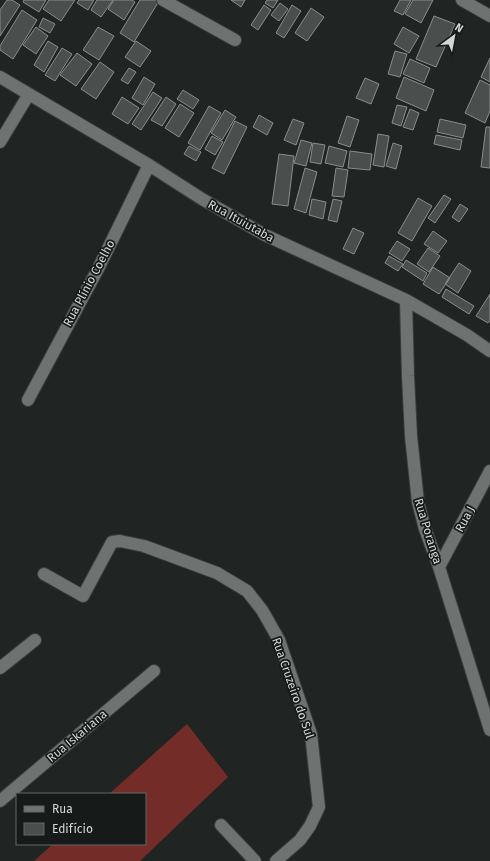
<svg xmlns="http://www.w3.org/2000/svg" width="490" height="861" font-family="'Fira Sans',sans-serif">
<rect width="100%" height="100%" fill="#202423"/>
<path fill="#742c29" d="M 187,724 L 228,777 L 140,861 L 34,861 L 53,844 L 145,844 L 145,794 L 109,794 Z"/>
<path fill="#4a4f4d" stroke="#888e8c" d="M 7,0 L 12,0 L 20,5 L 0,36 L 0,10 Z
M 24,0 L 46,0 L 39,12 L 23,2 Z
M 49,0 L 75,0 L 61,21 L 43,9 Z
M 79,0 L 94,0 L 88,10 L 77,3 Z
M 97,0 L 113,0 L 101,17 L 91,10 Z
M 114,0 L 132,0 L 135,2 L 124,20 L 108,9 Z
M 140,0 L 157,0 L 159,1 L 134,42 L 120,33 Z
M 231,0 L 245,0 L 241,7 Z
M 267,0 L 278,0 L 273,8 L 265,3 Z
M 400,0 L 411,0 L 403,15 L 394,11 Z
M 413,0 L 433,0 L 421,23 L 405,14 Z
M 280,3 L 288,9 L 279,21 L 271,15 Z
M 264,5 L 271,10 L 258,30 L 251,25 Z
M 292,5 L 301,11 L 284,38 L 276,33 Z
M 311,8 L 324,17 L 307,41 L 295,33 Z
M 22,10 L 37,20 L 13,59 L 0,50 L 0,46 Z
M 434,16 L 455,24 L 436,67 L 416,59 Z
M 43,18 L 55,24 L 50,33 L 39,27 Z
M 36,27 L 48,36 L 36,54 L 23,45 Z
M 98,27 L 114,36 L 99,60 L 83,50 Z
M 403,27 L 419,36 L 409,53 L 394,44 Z
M 48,41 L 58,47 L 44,72 L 34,65 Z
M 136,41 L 151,51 L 140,67 L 125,57 Z
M 62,48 L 72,54 L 55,81 L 45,75 Z
M 395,51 L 407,54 L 400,77 L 388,74 Z
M 77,53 L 92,64 L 76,86 L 60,75 Z
M 490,58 L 490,82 L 481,77 Z
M 410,59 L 430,68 L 424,83 L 403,74 Z
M 100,62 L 114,72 L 96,99 L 81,89 Z
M 129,68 L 136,72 L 128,84 L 121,80 Z
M 144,77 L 155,84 L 143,105 L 132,98 Z
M 404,77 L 434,90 L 426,111 L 396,98 Z
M 365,78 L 379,84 L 371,104 L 356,98 Z
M 480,80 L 490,85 L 490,111 L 485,123 L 465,113 Z
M 183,90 L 199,100 L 193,109 L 177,99 Z
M 153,92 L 162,98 L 141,130 L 132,124 Z
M 122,97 L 139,108 L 128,124 L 112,114 Z
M 166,97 L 176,104 L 162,126 L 151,120 Z
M 180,104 L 194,113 L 179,137 L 165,128 Z
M 397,105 L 407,107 L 401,126 L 392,123 Z
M 209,106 L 221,113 L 200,150 L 188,143 Z
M 410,109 L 419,113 L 413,130 L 403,127 Z
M 225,110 L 236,117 L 222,140 L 211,133 Z
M 259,115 L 273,123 L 267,135 L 253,127 Z
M 347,116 L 359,120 L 350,147 L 338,143 Z
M 293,119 L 304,123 L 296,145 L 284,140 Z
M 440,119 L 466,125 L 463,138 L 437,132 Z
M 235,121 L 247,127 L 224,174 L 212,168 Z
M 486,127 L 490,127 L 490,168 L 481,167 Z
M 378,134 L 389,136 L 384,167 L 373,165 Z
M 436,135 L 462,140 L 460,150 L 434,144 Z
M 212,136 L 223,142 L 215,155 L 205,149 Z
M 301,140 L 312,143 L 306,166 L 294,163 Z
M 313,143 L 325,145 L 321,164 L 310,162 Z
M 393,143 L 402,146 L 396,169 L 386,166 Z
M 189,146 L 201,152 L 196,161 L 184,154 Z
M 329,146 L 347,151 L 343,167 L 325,163 Z
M 350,151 L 372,154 L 370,170 L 348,168 Z
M 279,154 L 294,156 L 288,206 L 272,204 Z
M 305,168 L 317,172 L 306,213 L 294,209 Z
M 336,168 L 348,170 L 344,197 L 332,196 Z
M 444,195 L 451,199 L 435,223 L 428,218 Z
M 418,198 L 432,206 L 412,241 L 398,233 Z
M 312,199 L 326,202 L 323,219 L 309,215 Z
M 333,199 L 342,201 L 337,222 L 328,220 Z
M 460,204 L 468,209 L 459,222 L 452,217 Z
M 353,228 L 364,233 L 354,254 L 343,249 Z
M 433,231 L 447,241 L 438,253 L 424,244 Z
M 397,241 L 410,249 L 402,261 L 389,253 Z
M 428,248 L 440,256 L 429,272 L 417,264 Z
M 389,256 L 403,264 L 398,271 L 385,263 Z
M 406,260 L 427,273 L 423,281 L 402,267 Z
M 459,263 L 471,271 L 458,293 L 445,284 Z
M 433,267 L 450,278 L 439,294 L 423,284 Z
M 446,289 L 474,306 L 469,314 L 442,297 Z
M 490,294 L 490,320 L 488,323 L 476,316 Z"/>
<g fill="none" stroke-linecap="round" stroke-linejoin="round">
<defs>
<path id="minor" d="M 163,0 L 235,40
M 462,0 L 490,16
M 0,77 L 149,165 L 202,199 L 265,235 L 406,300 L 467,335 L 490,351
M 0,142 L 29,94
M 406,300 L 408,376 L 411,436 L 418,502 L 425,529 L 439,567 L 490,730
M 28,400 L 99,267 L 149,165
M 439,567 L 490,471
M 44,574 L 83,596 L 112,542 L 120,541 L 144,546 L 217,573 L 247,591 L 262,610 L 279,640 L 311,734 L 319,807 L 310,826 L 300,840 L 276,861
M 0,668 L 35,640
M 0,801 L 154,671
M 221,825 L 255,861"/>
</defs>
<use href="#minor" stroke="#3a3e3c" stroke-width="14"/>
<use href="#minor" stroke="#6e7371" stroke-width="12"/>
</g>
<g text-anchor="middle" stroke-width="3.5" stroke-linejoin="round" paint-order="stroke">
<g font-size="12" fill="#d4d7d6" stroke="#161b19">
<text transform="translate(241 221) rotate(29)" y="4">Rua Ituiutaba</text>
<text transform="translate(89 283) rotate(-62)" y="4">Rua Plínio Coelho</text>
<text transform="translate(465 519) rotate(-62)" y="4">Rua J</text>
<text transform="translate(428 531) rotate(73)" y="4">Rua Poranga</text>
<text transform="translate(293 688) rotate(71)" y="4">Rua Cruzeiro do Sul</text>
<text transform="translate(77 736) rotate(-40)" y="4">Rua Iskariana</text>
</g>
</g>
<rect x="16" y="793" width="130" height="52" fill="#161b19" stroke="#626665"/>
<rect x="24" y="806" width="20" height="6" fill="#6e7371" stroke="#626665"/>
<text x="52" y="813" font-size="12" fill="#d4d7d6">Rua</text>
<rect x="24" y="823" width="20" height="12" fill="#4a4f4d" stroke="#626665"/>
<text x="52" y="833" font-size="12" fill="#d4d7d6">Edifício</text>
<g transform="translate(454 36) rotate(32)" stroke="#161b19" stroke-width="3" paint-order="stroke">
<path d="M0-3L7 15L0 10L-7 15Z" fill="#d4d7d6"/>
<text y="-6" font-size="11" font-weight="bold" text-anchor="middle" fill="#d4d7d6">N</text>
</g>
</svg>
